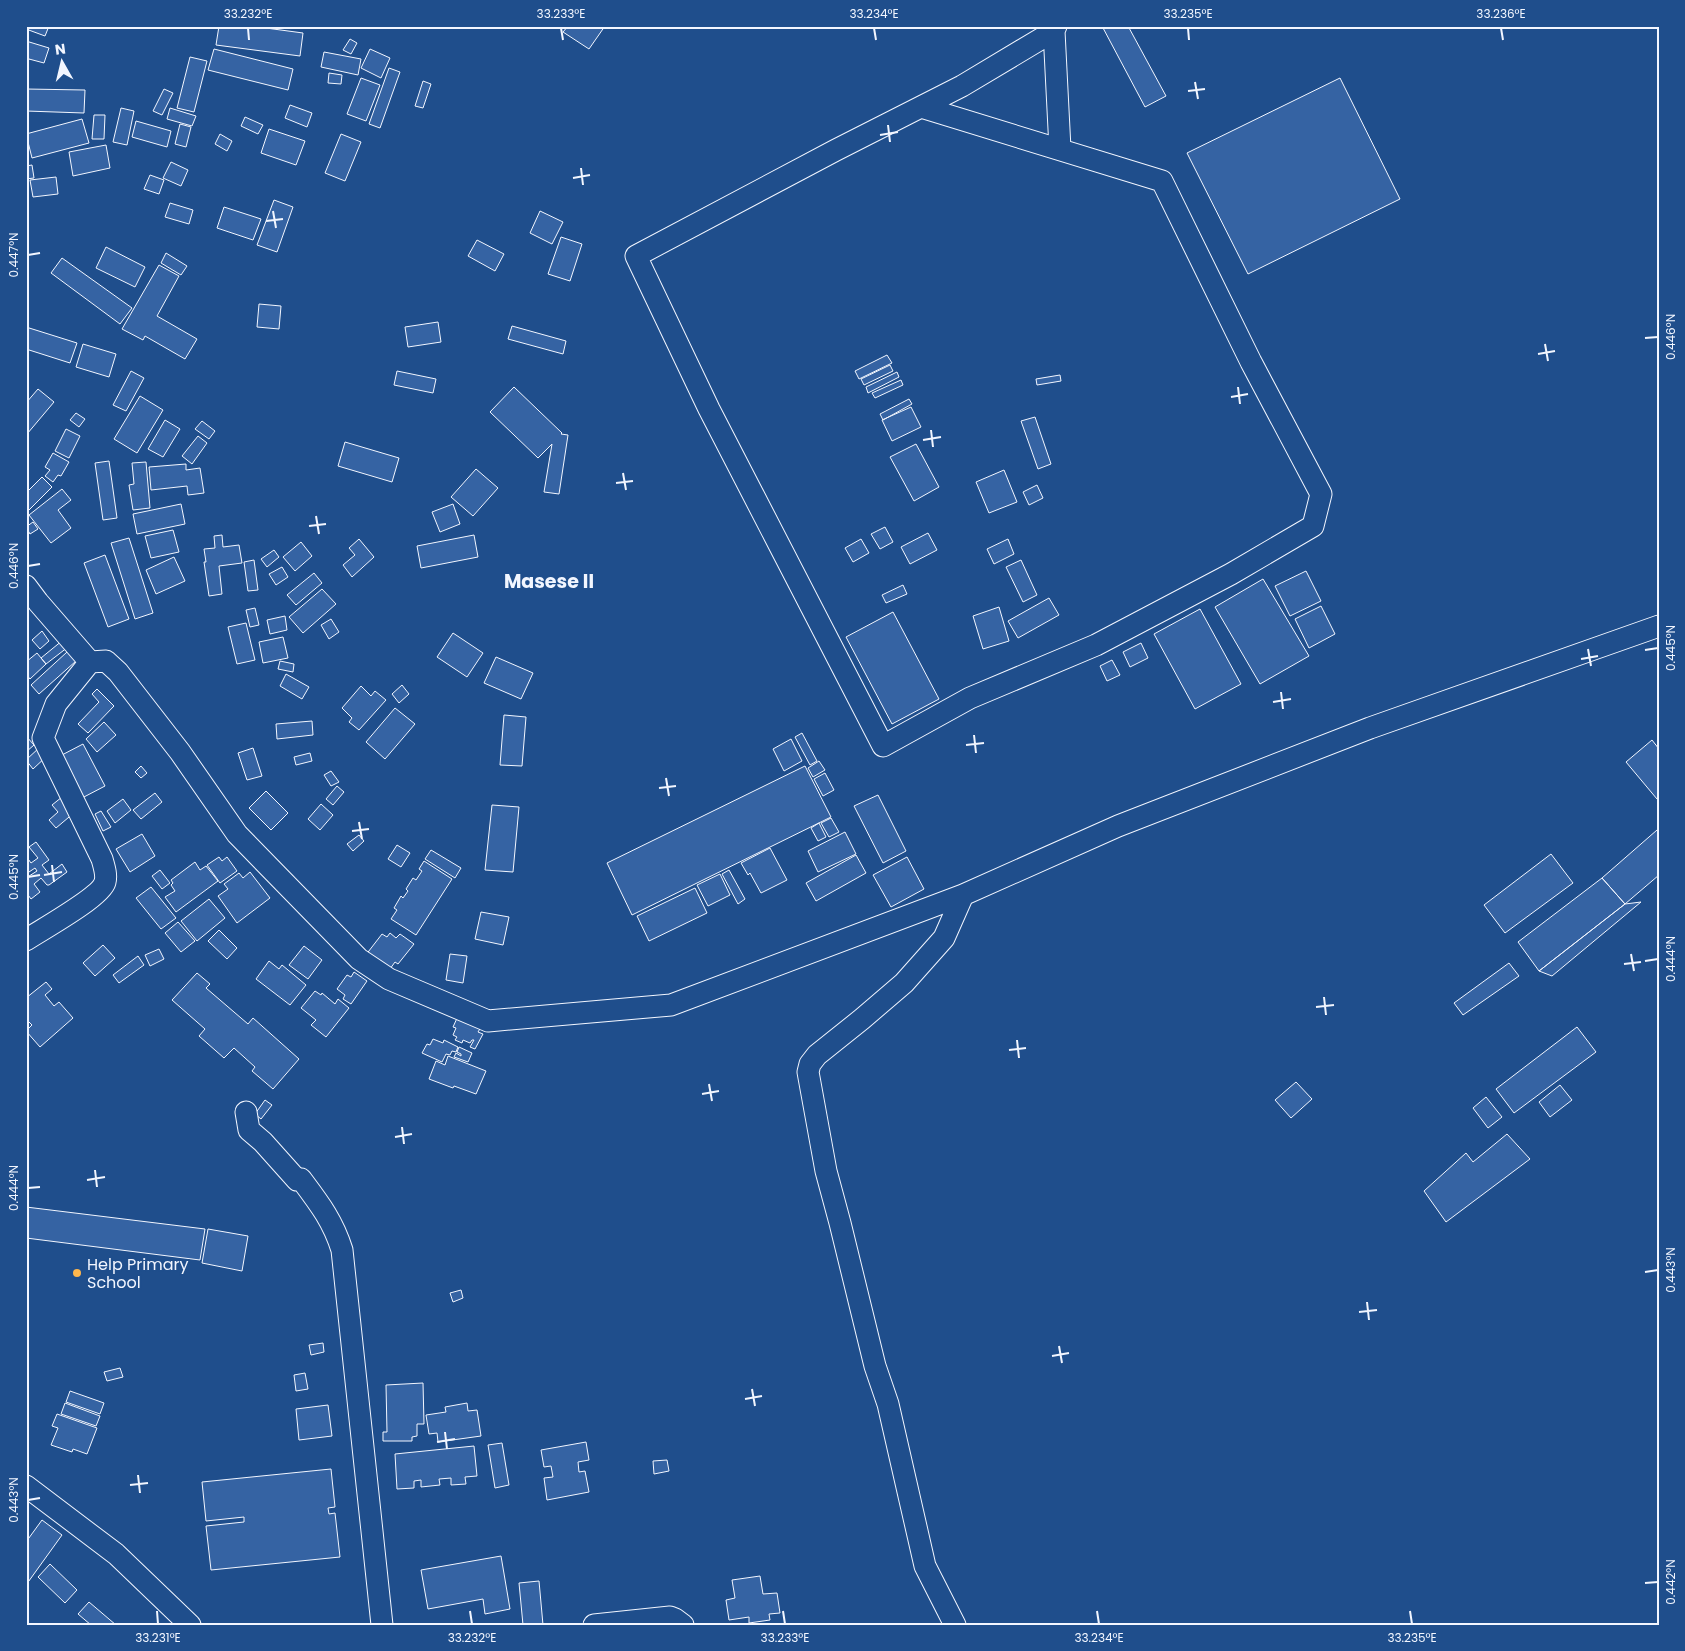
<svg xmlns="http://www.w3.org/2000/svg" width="1685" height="1651" font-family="Poppins,sans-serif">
<rect width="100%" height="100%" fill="#1f4e8c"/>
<path fill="#3563a3" stroke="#f2f6ff" d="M 26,26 L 49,26 L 45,36 L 26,29 Z
M 219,26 L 251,26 L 303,33 L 300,56 L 216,45 Z
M 568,26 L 605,26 L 589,49 L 563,32 Z
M 1102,26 L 1128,26 L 1166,96 L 1145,107 Z
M 350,39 L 357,43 L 351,54 L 343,50 Z
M 26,41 L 49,48 L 44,63 L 29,59 L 26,65 Z
M 214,49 L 293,69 L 288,90 L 208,70 Z
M 370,49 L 390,58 L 381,78 L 361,68 Z
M 324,52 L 361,59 L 358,75 L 321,67 Z
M 190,57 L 207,61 L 194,112 L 177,108 Z
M 389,68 L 400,72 L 380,128 L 369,124 Z
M 329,73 L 342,75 L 341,84 L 328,83 Z
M 361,78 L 380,85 L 366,121 L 347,114 Z
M 1340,78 L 1400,199 L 1248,274 L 1187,153 Z
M 423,81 L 431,84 L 423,108 L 415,106 Z
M 26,89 L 85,90 L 84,113 L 26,111 Z
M 164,89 L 173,93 L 162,115 L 153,111 Z
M 290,105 L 312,113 L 307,127 L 285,118 Z
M 121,108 L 134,111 L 127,145 L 113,142 Z
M 170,108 L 196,116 L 192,126 L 167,119 Z
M 94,115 L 105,115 L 104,139 L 92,139 Z
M 245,117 L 263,125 L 258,134 L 241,126 Z
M 82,119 L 89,143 L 32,158 L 26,134 Z
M 136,121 L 171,131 L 167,147 L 132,137 Z
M 180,124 L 191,127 L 186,147 L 175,144 Z
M 269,129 L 305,141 L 296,165 L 261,153 Z
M 220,134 L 232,141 L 227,151 L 215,144 Z
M 341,134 L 361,142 L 345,181 L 325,173 Z
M 106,145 L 110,168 L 73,176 L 69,152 Z
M 171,162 L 188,170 L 181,186 L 163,178 Z
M 32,165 L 34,178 L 26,179 L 26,166 Z
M 150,175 L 164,180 L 159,194 L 144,189 Z
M 56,177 L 58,194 L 33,197 L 30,180 Z
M 274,200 L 293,207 L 277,252 L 257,245 Z
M 170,203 L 193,210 L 189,224 L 165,217 Z
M 224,207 L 261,219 L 253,240 L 217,228 Z
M 540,211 L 563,222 L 552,244 L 530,233 Z
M 561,237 L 582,244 L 570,281 L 548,274 Z
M 477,240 L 504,254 L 495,271 L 468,256 Z
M 106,247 L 145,267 L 135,287 L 96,268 Z
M 166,253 L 187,266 L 181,275 L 161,263 Z
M 62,258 L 132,308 L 120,324 L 51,273 Z
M 159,265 L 179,276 L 157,316 L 197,339 L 185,359 L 145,336 L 143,340 L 122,329 Z
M 259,304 L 281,306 L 279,329 L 257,327 Z
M 438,322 L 441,342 L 408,347 L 405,327 Z
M 512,326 L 566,341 L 563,354 L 508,339 Z
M 26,327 L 77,343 L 70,363 L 26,349 Z
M 83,344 L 116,354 L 109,377 L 76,367 Z
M 887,355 L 892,363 L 859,379 L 855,371 Z
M 890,365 L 893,371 L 864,385 L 861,379 Z
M 131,371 L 144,378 L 126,411 L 113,405 Z
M 397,371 L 436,379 L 433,393 L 394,385 Z
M 897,372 L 899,377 L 868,393 L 866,387 Z
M 1060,375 L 1061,381 L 1037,385 L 1036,379 Z
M 901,380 L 903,385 L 875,398 L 872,393 Z
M 514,387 L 562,433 L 561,434 L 568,435 L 559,494 L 544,492 L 552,444 L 538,458 L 490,412 Z
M 38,389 L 54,402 L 27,434 L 26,403 Z
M 140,396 L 163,410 L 137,453 L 114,439 Z
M 909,399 L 912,404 L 883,420 L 880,414 Z
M 911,407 L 921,427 L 892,441 L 882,420 Z
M 76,413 L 85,419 L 79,427 L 70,420 Z
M 1035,417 L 1051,464 L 1038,469 L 1021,421 Z
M 165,420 L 180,429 L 163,457 L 148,449 Z
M 202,421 L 215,431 L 209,439 L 195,429 Z
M 66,429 L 80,436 L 69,458 L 55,451 Z
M 198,436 L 207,443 L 192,464 L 182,456 Z
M 345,442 L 399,458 L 392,482 L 338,466 Z
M 916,444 L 939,487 L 914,501 L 890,457 Z
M 53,453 L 69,462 L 61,476 L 58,475 L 53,482 L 45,476 L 50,470 L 45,467 Z
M 109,461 L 117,518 L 103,520 L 95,463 Z
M 146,462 L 150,508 L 133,510 L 129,485 L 134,484 L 132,463 Z
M 186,464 L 186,470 L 200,468 L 204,493 L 188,495 L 187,486 L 151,490 L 149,467 Z
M 476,469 L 498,488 L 473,516 L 451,497 Z
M 1004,470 L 1017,502 L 989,513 L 976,482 Z
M 42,477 L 52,487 L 26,513 L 26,493 Z
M 1037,485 L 1043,498 L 1029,505 L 1023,492 Z
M 62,489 L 71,500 L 58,510 L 71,528 L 51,543 L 29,515 Z
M 181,504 L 185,524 L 137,534 L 133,514 Z
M 453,504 L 460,524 L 440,532 L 432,512 Z
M 33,522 L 38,529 L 30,534 L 26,527 Z
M 885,527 L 893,542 L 880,549 L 871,534 Z
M 173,530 L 179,552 L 151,558 L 145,536 Z
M 928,533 L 937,550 L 910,564 L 901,547 Z
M 222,535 L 223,547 L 239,545 L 242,563 L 219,566 L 222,594 L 209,596 L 204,562 L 206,562 L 204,549 L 215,548 L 214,536 Z
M 474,535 L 478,557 L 421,568 L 417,546 Z
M 129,538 L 153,613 L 135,619 L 111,543 Z
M 359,539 L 374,557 L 352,577 L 343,565 L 355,555 L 349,548 Z
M 861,539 L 869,553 L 853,562 L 845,548 Z
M 1008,539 L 1014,554 L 994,564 L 987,549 Z
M 301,542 L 312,556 L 295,571 L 283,557 Z
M 274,550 L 279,557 L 267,567 L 261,559 Z
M 105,555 L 129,619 L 108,627 L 84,563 Z
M 174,557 L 185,581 L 156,594 L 146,570 Z
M 254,560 L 258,590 L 248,591 L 244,562 Z
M 1021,560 L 1037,595 L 1023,602 L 1006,567 Z
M 282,567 L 288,577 L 276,585 L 269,574 Z
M 1306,571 L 1321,601 L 1290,616 L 1275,586 Z
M 314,573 L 322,583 L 296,605 L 287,595 Z
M 1263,579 L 1309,656 L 1260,684 L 1215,607 Z
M 903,585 L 907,594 L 886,603 L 882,595 Z
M 322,589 L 336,604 L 303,633 L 289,617 Z
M 1049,598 L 1059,615 L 1018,638 L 1008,621 Z
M 1321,606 L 1335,634 L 1309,648 L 1295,619 Z
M 999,607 L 1009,641 L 983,649 L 973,616 Z
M 255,608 L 259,625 L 250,627 L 246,610 Z
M 1200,609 L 1241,684 L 1195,709 L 1154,634 Z
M 893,612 L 939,699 L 892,724 L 846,637 Z
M 285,616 L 287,630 L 270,634 L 267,620 Z
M 331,619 L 339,632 L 329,639 L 321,625 Z
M 246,623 L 255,660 L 237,664 L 228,627 Z
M 42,631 L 49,641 L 40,649 L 32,640 Z
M 453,633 L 483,653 L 467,677 L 437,657 Z
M 283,637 L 288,658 L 263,663 L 259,642 Z
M 63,640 L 68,647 L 46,664 L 41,658 Z
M 1141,643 L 1148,658 L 1130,667 L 1123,652 Z
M 67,652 L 76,661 L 39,694 L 31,685 Z
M 37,653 L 46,664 L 30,679 L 26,674 L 26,662 Z
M 496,657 L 533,673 L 521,699 L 484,683 Z
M 1112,660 L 1120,675 L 1107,681 L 1100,666 Z
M 280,661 L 294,664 L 293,672 L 278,669 Z
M 286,674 L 309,687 L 302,699 L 280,686 Z
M 402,685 L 409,694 L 399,703 L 392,694 Z
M 361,686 L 371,696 L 375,691 L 386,700 L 359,730 L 349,722 L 352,718 L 342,708 Z
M 97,689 L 114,706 L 88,733 L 78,724 L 99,702 L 92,694 Z
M 395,708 L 415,724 L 385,759 L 366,742 Z
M 504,715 L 526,717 L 522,766 L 500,765 Z
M 312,721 L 313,735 L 277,739 L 276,724 Z
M 104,722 L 116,735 L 97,752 L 86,739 Z
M 802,733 L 817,761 L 810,765 L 795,737 Z
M 26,736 L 34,745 L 26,752 Z
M 791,739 L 802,761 L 784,771 L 773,749 Z
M 1652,740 L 1659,749 L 1659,797 L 1657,799 L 1626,762 Z
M 83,744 L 105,786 L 82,798 L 60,756 Z
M 40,747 L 48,755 L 33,769 L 26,760 Z
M 253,748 L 262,776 L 247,780 L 238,753 Z
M 310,753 L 312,761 L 296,765 L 294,757 Z
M 819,761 L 825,770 L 813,777 L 808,768 Z
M 141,766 L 147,773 L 141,778 L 135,772 Z
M 805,766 L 831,817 L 632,915 L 607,863 Z
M 331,771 L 339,782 L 331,786 L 324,775 Z
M 825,773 L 834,790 L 823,796 L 814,779 Z
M 337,786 L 344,792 L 333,805 L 326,799 Z
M 266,791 L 288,813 L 271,830 L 249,808 Z
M 155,793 L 162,802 L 141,819 L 133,810 Z
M 878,795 L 906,851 L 883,863 L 854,806 Z
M 62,797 L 75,812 L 56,828 L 49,820 L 58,812 L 52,805 Z
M 123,799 L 131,810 L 115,823 L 107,811 Z
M 321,804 L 333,815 L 320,830 L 308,819 Z
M 492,805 L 519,807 L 513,872 L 485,870 Z
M 101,811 L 111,827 L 103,831 L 95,814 Z
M 831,818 L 839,832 L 829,837 L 821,823 Z
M 819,823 L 826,837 L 818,841 L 811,828 Z
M 1657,830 L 1659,833 L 1659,875 L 1625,904 L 1602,878 Z
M 845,832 L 856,854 L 818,872 L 808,851 Z
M 142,834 L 155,856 L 130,872 L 116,849 Z
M 359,835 L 364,841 L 353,851 L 347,844 Z
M 36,842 L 49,860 L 42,865 L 49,874 L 62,864 L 67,872 L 49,885 L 47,885 L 41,878 L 34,884 L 40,892 L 31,899 L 26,892 L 26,878 L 37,871 L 35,868 L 29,872 L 26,868 L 26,856 L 31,863 L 38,858 L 29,847 Z
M 397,845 L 410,853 L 401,867 L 388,859 Z
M 770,848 L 787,880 L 761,893 L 750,873 L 748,875 L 741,863 Z
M 431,850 L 461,868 L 455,878 L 425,859 Z
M 1551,854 L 1573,883 L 1505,933 L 1484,905 Z
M 856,855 L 866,873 L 816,901 L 806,883 Z
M 219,857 L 222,861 L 227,857 L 237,871 L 220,883 L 207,865 Z
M 907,857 L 924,889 L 891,907 L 873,875 Z
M 424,861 L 452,879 L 416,935 L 391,919 L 397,910 L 394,908 L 401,896 L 403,898 L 408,891 L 406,889 L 413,878 L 416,880 L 422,871 L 419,869 Z
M 195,862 L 200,870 L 206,866 L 218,881 L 176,912 L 165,897 L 175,891 L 171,885 L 173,883 L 171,880 Z
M 160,870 L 170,883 L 162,889 L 152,876 Z
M 729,870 L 745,899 L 738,904 L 722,874 Z
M 250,872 L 270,898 L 237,923 L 218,896 L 228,889 L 224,884 L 239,873 L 243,878 Z
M 720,874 L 730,895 L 708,906 L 697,885 Z
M 1602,878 L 1625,904 L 1539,971 L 1518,942 Z
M 151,887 L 176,918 L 161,929 L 136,898 Z
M 695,888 L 707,913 L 649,941 L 637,916 Z
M 209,899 L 225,918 L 197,941 L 181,921 Z
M 1641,902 L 1552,976 L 1539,971 L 1625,904 Z
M 481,912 L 509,917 L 503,945 L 475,939 Z
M 178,922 L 195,941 L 181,952 L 165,933 Z
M 219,930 L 237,948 L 227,959 L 208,941 Z
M 390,933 L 396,938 L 400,934 L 414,944 L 398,964 L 395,962 L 387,973 L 365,956 L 382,934 L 387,937 Z
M 103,945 L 115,958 L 95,976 L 83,963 Z
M 304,946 L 322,960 L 308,979 L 289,965 Z
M 159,949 L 164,959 L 150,966 L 145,955 Z
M 450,954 L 467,956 L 463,983 L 446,980 Z
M 138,956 L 144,965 L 119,983 L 113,975 Z
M 269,961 L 279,969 L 282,965 L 306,985 L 290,1005 L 256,979 Z
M 1509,963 L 1519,976 L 1463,1015 L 1454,1003 Z
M 354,972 L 367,981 L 351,1004 L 343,999 L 345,995 L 337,989 L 347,975 L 351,977 Z
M 197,973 L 210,984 L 206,988 L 248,1024 L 253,1018 L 299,1059 L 273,1089 L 252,1071 L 255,1067 L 234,1048 L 224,1058 L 199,1036 L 205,1029 L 172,1000 Z
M 46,982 L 52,989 L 45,995 L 54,1006 L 59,1002 L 73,1018 L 40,1047 L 26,1031 L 32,1025 L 26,1019 L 26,998 Z
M 315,991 L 321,995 L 322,993 L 335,1004 L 338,999 L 349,1008 L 326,1037 L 311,1025 L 316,1020 L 301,1008 Z
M 458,1016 L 481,1027 L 478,1032 L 483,1034 L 475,1049 L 470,1047 L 474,1040 L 472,1040 L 470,1043 L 463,1040 L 462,1043 L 455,1040 L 457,1037 L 453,1035 L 456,1028 L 453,1027 Z
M 1577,1027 L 1596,1052 L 1514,1113 L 1496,1089 Z
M 433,1039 L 443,1043 L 444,1040 L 458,1047 L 456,1052 L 452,1051 L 450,1055 L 446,1054 L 442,1062 L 422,1053 L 427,1044 L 430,1045 Z
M 459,1047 L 472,1053 L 468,1062 L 454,1057 L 456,1053 L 461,1056 L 461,1054 L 457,1052 Z
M 448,1056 L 486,1071 L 476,1094 L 454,1086 L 453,1088 L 429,1079 L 436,1061 L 445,1065 Z
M 1296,1082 L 1312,1099 L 1291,1118 L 1275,1100 Z
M 1560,1085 L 1572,1100 L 1550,1117 L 1539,1102 Z
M 1486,1097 L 1502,1117 L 1488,1128 L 1473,1108 Z
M 265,1100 L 272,1105 L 261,1119 L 255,1114 Z
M 1507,1134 L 1530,1159 L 1446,1222 L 1424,1191 L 1466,1153 L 1473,1162 Z
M 26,1207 L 205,1229 L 200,1260 L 26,1238 Z
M 208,1229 L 248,1236 L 242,1271 L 202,1263 Z
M 461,1290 L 463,1298 L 453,1302 L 450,1293 Z
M 323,1343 L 324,1352 L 311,1355 L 309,1345 Z
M 120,1368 L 123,1377 L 107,1381 L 104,1372 Z
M 305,1373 L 308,1389 L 296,1391 L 294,1375 Z
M 423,1383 L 424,1424 L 417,1424 L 417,1436 L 412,1437 L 412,1441 L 383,1441 L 383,1432 L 387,1432 L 386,1385 Z
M 70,1391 L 104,1403 L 100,1414 L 66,1402 Z
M 65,1403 L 100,1416 L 96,1426 L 61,1414 Z
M 467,1403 L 468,1411 L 477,1410 L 481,1436 L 438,1442 L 437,1433 L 429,1434 L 426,1415 L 446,1412 L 445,1407 Z
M 328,1405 L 332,1436 L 299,1440 L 296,1409 Z
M 57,1414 L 97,1428 L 87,1454 L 73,1449 L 72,1452 L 51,1445 L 58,1428 L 52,1426 Z
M 586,1442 L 589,1460 L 578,1462 L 579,1472 L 585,1471 L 589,1492 L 547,1500 L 544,1478 L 553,1477 L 551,1466 L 544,1467 L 541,1450 Z
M 502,1443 L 509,1485 L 495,1488 L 488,1445 Z
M 474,1446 L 477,1476 L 465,1477 L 466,1484 L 451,1485 L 451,1478 L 439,1479 L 440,1485 L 421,1487 L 421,1480 L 414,1481 L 414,1488 L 397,1489 L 395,1454 Z
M 667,1460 L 669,1471 L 654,1474 L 653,1461 Z
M 331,1469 L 335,1507 L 328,1508 L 329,1514 L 335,1513 L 340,1557 L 211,1570 L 206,1526 L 244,1522 L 244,1517 L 206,1521 L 202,1482 Z
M 42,1520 L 62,1535 L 26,1585 L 26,1542 Z
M 501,1556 L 510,1609 L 485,1614 L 483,1599 L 428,1609 L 421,1570 Z
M 50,1564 L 77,1590 L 65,1603 L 38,1577 Z
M 760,1576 L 763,1594 L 777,1593 L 780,1613 L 769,1614 L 770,1620 L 749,1623 L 749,1617 L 729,1620 L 726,1600 L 735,1598 L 732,1580 Z
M 539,1581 L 543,1625 L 523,1625 L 519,1583 Z
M 89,1602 L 116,1625 L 91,1625 L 78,1614 Z"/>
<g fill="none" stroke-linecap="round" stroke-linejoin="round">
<defs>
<path id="minor" d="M 1054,31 L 1060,149
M 921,107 L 1162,181 L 1251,362 L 1321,494 L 1313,526 L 1231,574 L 1096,645 L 970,698 L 883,746 L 709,409 L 636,256 L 836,150 L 962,86 L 1054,31 L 1056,26
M 26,586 L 38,602 L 90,662 L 56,704 L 43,738 L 102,859 C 104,866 107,875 105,882 C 101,897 41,930 26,940
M 90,662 L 106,661 L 118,672 L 180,752 L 237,834 L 359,959 L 389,979 L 488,1021 L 671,1005 L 963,895 L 1118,826 L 1370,728 L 1659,626
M 246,1112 L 249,1130 L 263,1142 L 297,1180 L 301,1179 C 319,1203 333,1221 342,1250 L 382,1625
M 26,1486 L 116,1554 L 190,1625
M 594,1625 L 670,1617 L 675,1619 L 683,1625
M 955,1625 L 925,1566 L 888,1404 L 875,1366 L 840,1223 L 826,1171 L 808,1072 L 810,1064 L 817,1055 L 862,1019 L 904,983 L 944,938 L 963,895"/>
</defs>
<use href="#minor" stroke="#f2f6ff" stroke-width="23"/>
<use href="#minor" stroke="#1f4e8c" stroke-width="21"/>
</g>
<path fill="none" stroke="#f2f6ff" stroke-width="2" d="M 248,28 L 249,40M 561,28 L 563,40M 874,28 L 876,40M 1188,28 L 1189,40M 1501,28 L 1503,40M 1195,82 L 1198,99M 1188,91 L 1205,89M 888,125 L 890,142M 880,135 L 898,132M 581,168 L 583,185M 573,178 L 590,175M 273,211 L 276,228M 266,221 L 283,219M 28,255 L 40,253M 1645,338 L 1658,337M 1545,344 L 1548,361M 1538,354 L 1555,351M 1238,387 L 1240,404M 1231,397 L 1248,394M 931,430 L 933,447M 923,440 L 941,437M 623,473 L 626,490M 616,483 L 633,481M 316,516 L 319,534M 309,526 L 326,524M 28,566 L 40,564M 1588,649 L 1591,666M 1645,650 L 1658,648M 1581,659 L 1598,656M 1281,692 L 1283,709M 1273,702 L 1291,699M 974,735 L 976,753M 966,745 L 984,743M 666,778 L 669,796M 659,788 L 676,786M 359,822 L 362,839M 352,831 L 369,829M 52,865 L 54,882M 44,875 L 62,872M 28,877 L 40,875M 1631,954 L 1634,971M 1645,961 L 1658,959M 1624,964 L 1641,962M 1324,997 L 1326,1015M 1316,1007 L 1334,1005M 1017,1040 L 1019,1058M 1009,1050 L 1026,1048M 709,1084 L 712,1101M 702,1094 L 719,1091M 402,1127 L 404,1144M 395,1137 L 412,1134M 95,1170 L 97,1187M 87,1180 L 105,1177M 28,1188 L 40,1187M 1645,1272 L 1658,1270M 1367,1302 L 1369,1320M 1359,1312 L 1377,1310M 1059,1346 L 1062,1363M 1052,1356 L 1069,1353M 752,1389 L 755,1406M 745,1399 L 762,1396M 445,1432 L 447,1449M 437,1442 L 455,1439M 138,1475 L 140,1493M 130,1485 L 148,1483M 28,1500 L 40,1498M 1645,1583 L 1658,1582M 157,1611 L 158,1624M 470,1611 L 472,1624M 783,1611 L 785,1624M 1097,1611 L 1099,1624M 1410,1611 L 1412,1624"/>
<circle fill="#ffb74d" stroke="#1f4e8c" stroke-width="2" cx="77" cy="1273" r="5"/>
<g text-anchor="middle" stroke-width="4" stroke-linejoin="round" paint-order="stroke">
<g font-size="16" fill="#f2f6ff" stroke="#1f4e8c" text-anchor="start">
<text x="87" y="1270">Help Primary<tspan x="87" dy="18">School</tspan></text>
</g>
<g font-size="19" font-weight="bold" fill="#f2f6ff" stroke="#1f4e8c">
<text x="549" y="588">Masese II</text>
</g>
</g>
<rect width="1685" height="1651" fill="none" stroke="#1f4e8c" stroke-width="55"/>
<g transform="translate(62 62) rotate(352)" stroke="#1f4e8c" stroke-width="4" paint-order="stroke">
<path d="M0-4L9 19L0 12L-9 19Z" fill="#f2f6ff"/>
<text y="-8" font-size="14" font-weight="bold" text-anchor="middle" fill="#f2f6ff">N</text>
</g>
<rect x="28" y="28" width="1630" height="1596" fill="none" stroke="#f2f6ff" stroke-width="2"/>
<g font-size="12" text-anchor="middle" fill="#f2f6ff">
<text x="248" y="18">33.232°E</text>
<text x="561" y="18">33.233°E</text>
<text x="874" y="18">33.234°E</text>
<text x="1188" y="18">33.235°E</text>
<text x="1501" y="18">33.236°E</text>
<text transform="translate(14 255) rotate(-90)" y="4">0.447°N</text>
<text transform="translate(1671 337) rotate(-90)" y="4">0.446°N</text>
<text transform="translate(14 566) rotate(-90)" y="4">0.446°N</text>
<text transform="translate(1671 648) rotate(-90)" y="4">0.445°N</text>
<text transform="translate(14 877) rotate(-90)" y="4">0.445°N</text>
<text transform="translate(1671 959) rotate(-90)" y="4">0.444°N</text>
<text transform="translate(14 1188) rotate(-90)" y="4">0.444°N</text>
<text transform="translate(1671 1270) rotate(-90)" y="4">0.443°N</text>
<text transform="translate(14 1500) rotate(-90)" y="4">0.443°N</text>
<text transform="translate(1671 1582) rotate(-90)" y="4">0.442°N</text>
<text x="158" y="1642">33.231°E</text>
<text x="472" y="1642">33.232°E</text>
<text x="785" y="1642">33.233°E</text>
<text x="1099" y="1642">33.234°E</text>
<text x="1412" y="1642">33.235°E</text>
</g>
</svg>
